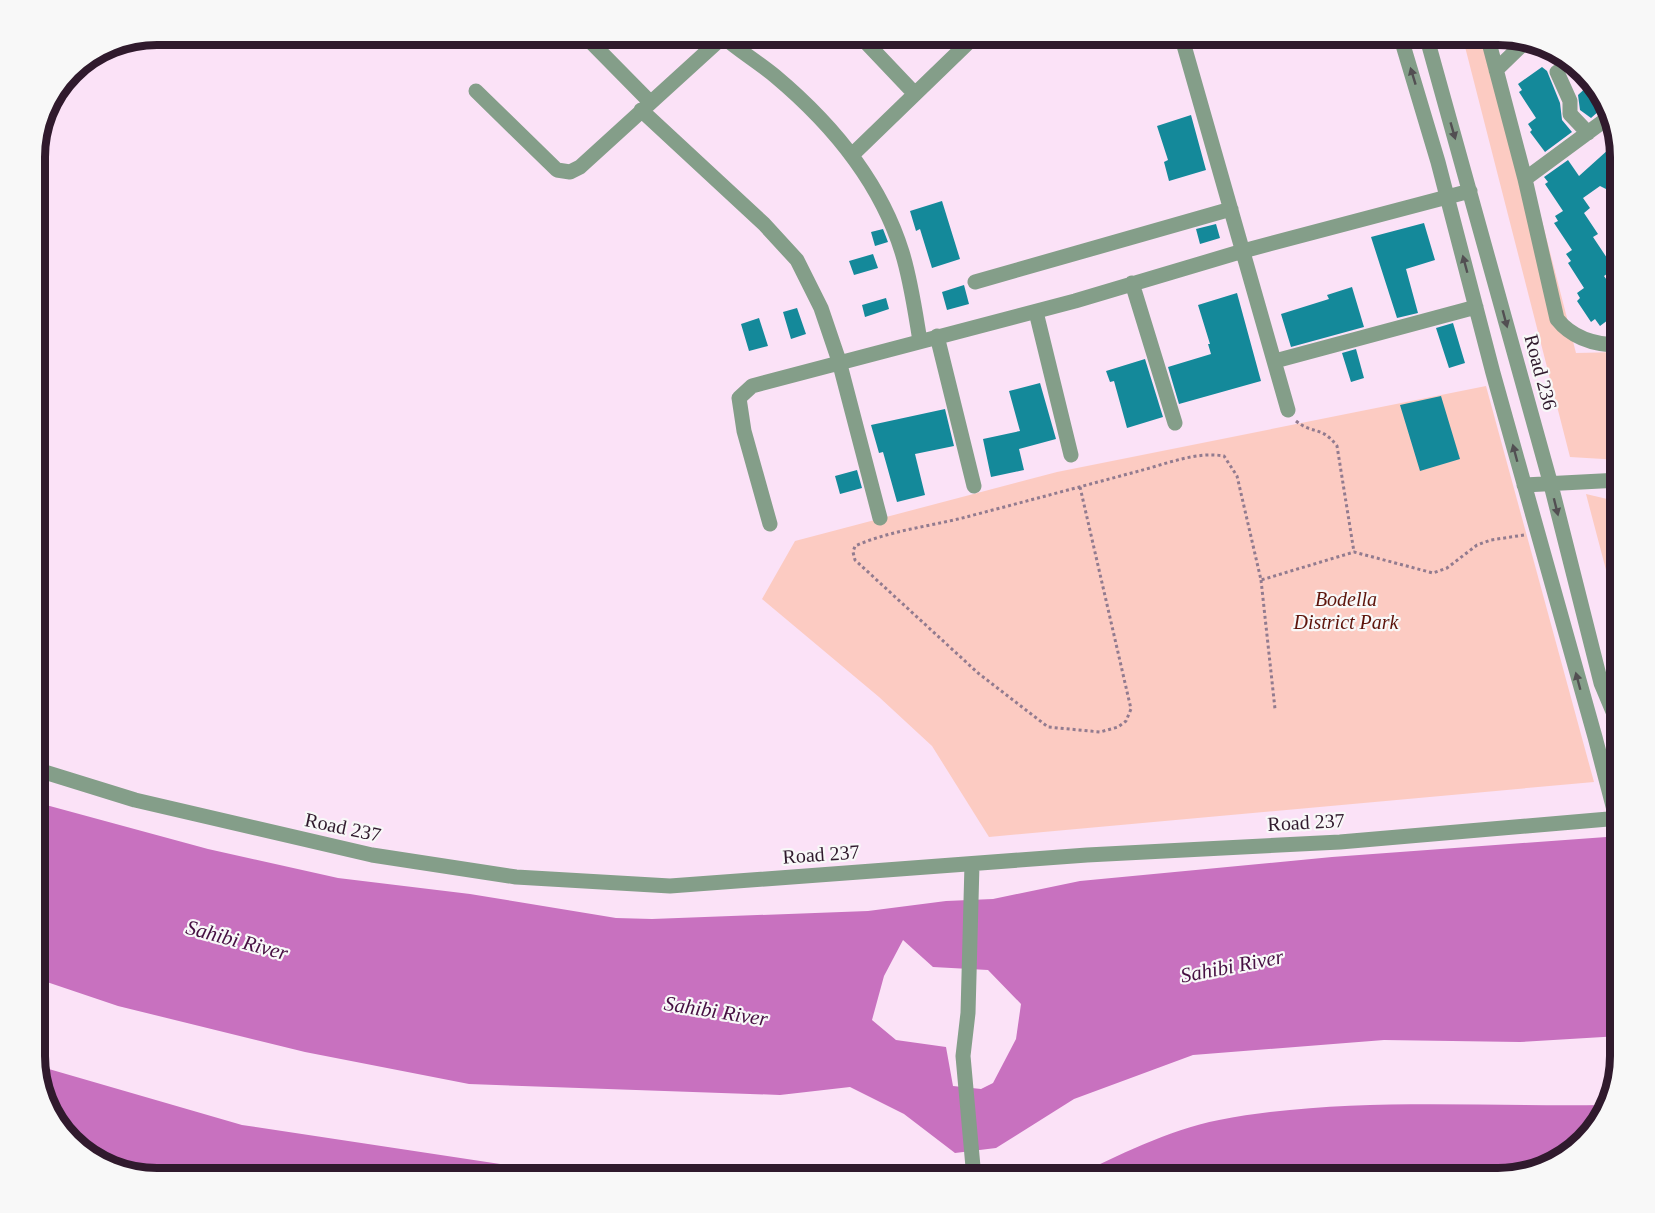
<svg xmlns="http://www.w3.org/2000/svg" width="1655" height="1213" font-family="Georgia,serif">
<rect width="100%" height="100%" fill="#fbe2f7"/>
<path fill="#fccbc2" d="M 1462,35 L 1494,35 L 1576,353 L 1620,352 L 1620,460 L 1570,457 Z
M 1486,386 L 1594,782 L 989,837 L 932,746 L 879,697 L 762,599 L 795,541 L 1057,472 Z
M 1586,494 L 1620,502 L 1620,623 Z"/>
<path fill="#c871bf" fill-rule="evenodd" d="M 35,802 L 208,849 L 338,878 L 470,894 L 616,918 L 652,919 L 868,911 L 946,901 L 993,899 L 1080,881 L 1332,857 L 1620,836 L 1620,1036 L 1520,1042 L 1384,1040 L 1193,1055 L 1074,1099 L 996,1148 L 955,1153 L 904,1114 L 850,1087 L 780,1095 L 469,1084 L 305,1052 L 118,1006 L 35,978 ZM 903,940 L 933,967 L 988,970 L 1021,1004 L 1016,1039 L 993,1083 L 981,1089 L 953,1086 L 946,1047 L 896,1040 L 872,1020 L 884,976 Z
M 35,1065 L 242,1125 L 520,1167 L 614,1178 L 157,1178 L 83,1153 L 47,1110 Z
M 1604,1105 L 1595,1130 L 1552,1166 L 1498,1178 L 1071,1178 C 1118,1156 1167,1130 1219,1120 C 1344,1096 1477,1107 1604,1105 Z"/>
<path fill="#14899a" d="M 1542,67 L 1547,71 L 1560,103 L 1562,120 L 1572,132 L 1545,152 L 1530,132 L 1532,130 L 1528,124 L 1536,118 L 1519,92 L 1522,90 L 1518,84 Z
M 1591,83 L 1608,103 L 1591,118 L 1580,110 L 1578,95 Z
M 1191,115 L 1206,170 L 1169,181 L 1164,162 L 1168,160 L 1157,126 Z
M 1609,149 L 1614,154 L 1619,149 L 1620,183 L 1608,190 L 1600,186 L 1583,198 L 1590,208 L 1584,213 L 1598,234 L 1593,237 L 1611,264 L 1607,267 L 1611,271 L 1604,276 L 1620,299 L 1620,311 L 1600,326 L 1595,319 L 1591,322 L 1577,301 L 1580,298 L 1577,293 L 1584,288 L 1568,263 L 1571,261 L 1566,254 L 1572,250 L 1554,223 L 1558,221 L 1555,216 L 1563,211 L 1545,184 L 1548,182 L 1544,177 L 1568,160 L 1579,176 Z
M 942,201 L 960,259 L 932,268 L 920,229 L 916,231 L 910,211 Z
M 1424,223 L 1435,260 L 1406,269 L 1418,313 L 1397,318 L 1371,237 Z
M 1216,224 L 1220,238 L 1200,244 L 1196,229 Z
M 883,229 L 888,242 L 875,246 L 871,232 Z
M 873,254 L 878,268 L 854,275 L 849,261 Z
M 964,285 L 969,304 L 947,310 L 942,292 Z
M 1352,287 L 1364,327 L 1291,347 L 1281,314 L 1329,299 L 1327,295 Z
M 1237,293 L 1261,381 L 1179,404 L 1168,367 L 1211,354 L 1208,344 L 1210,344 L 1198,305 Z
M 886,298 L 889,309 L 865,317 L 862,305 Z
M 797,308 L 806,334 L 791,339 L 783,312 Z
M 759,318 L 768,346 L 749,351 L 741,324 Z
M 1453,323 L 1465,363 L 1449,368 L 1436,328 Z
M 1356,349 L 1364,378 L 1351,382 L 1342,353 Z
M 1145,359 L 1163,417 L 1127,428 L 1114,381 L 1110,382 L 1106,371 Z
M 1040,383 L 1056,439 L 1019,449 L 1024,470 L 991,477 L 983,439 L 1020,431 L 1009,391 Z
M 1441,396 L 1460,459 L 1420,471 L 1400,405 Z
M 945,409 L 954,446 L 915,454 L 925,495 L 897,502 L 883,452 L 879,453 L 871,425 Z
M 857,470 L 862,488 L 840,494 L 835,476 Z"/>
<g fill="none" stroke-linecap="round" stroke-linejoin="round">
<path stroke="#927b8f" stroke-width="3" stroke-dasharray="3 3" stroke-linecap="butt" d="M 1296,421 C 1313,435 1321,425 1337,446 L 1354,552
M 1080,487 L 1131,709 L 1126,721 L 1118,727 L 1100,732 L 1048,727 L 978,673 L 855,560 L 853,552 L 855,546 C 891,530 933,526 970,516 C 1027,501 1083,486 1139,471 C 1166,464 1197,451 1224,456 L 1237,476 L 1261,580 L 1354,552 L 1433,573 L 1447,568 L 1477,545 L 1491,540 L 1524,535
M 1261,580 L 1275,709"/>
<path stroke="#849e89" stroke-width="15" d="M 584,35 L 650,102
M 721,35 C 738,50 758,62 775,76 C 831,123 880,181 902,252 C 911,281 915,311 920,341
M 859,35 L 915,94
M 1181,35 L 1288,410
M 1400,35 L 1438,162 L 1493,373 L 1595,737 L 1619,829 L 1620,850
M 1426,35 L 1551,485 L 1601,683 L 1614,714 L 1620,739
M 1487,35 L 1525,179 L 1557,319 C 1572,338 1596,345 1620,345
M 1496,70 L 1524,43
M 1557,72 L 1570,101 L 1570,114 L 1588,133
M 476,91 L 557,170 L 570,172 L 580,167 L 725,35
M 641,110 L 764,224 L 797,260 L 821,308 L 839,361 L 880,518
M 852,155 L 976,35
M 1525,179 L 1605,120
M 975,282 L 1231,209
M 1132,283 L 1175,423
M 1036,312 L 1071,455
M 937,336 L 974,486
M 1275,361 L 1476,307
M 1524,485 L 1620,480
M 770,524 L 744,431 L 739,398 L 752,386 L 1075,301 L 1243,251 L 1470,191
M 35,769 L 135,800 L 372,855 L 516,877 L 670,886 L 1087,855 L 1340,842 L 1620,818
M 972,864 L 968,1013 L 963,1056 L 974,1178"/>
</g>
<defs><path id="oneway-solid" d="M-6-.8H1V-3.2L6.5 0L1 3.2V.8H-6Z" transform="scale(1.5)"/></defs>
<g fill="#524f52">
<use href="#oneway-solid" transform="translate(1413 76) rotate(-107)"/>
<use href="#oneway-solid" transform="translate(1453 131) rotate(74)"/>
<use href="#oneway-solid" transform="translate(1465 264) rotate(-105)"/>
<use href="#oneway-solid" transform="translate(1505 319) rotate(75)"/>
<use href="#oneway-solid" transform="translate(1515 453) rotate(-105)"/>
<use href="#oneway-solid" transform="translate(1556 507) rotate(76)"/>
<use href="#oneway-solid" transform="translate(1578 681) rotate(-105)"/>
</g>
<g text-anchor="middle" stroke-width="4.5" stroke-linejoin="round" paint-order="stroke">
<g font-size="20" fill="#301a2d" stroke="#f8f8f8">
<text transform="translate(1541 372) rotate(75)" y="7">Road 236</text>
<text transform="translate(1306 822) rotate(-3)" y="7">Road 237</text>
<text transform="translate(343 827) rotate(12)" y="7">Road 237</text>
<text transform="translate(821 854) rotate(-4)" y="7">Road 237</text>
</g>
<g font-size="20" font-style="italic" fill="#5e150c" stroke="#f8f8f8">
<text x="1346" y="606">Bodella<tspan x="1346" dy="23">District Park</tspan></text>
</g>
<g font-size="21" font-style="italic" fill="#460f42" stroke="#f8f8f8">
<text transform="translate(237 940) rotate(15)" y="7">Sahibi River</text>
<text transform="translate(1232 966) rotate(-11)" y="7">Sahibi River</text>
<text transform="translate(716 1011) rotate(9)" y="7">Sahibi River</text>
</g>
</g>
<path d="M0 0H1655V1213H0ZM157 45H1498A112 112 0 0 1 1610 157V1056A112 112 0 0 1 1498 1168H157A112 112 0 0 1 45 1056V157A112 112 0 0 1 157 45Z" fill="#f8f8f8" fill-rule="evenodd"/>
<path fill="none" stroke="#301a2d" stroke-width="8" d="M157 45H1498A112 112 0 0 1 1610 157V1056A112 112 0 0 1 1498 1168H157A112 112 0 0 1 45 1056V157A112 112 0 0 1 157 45Z"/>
</svg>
